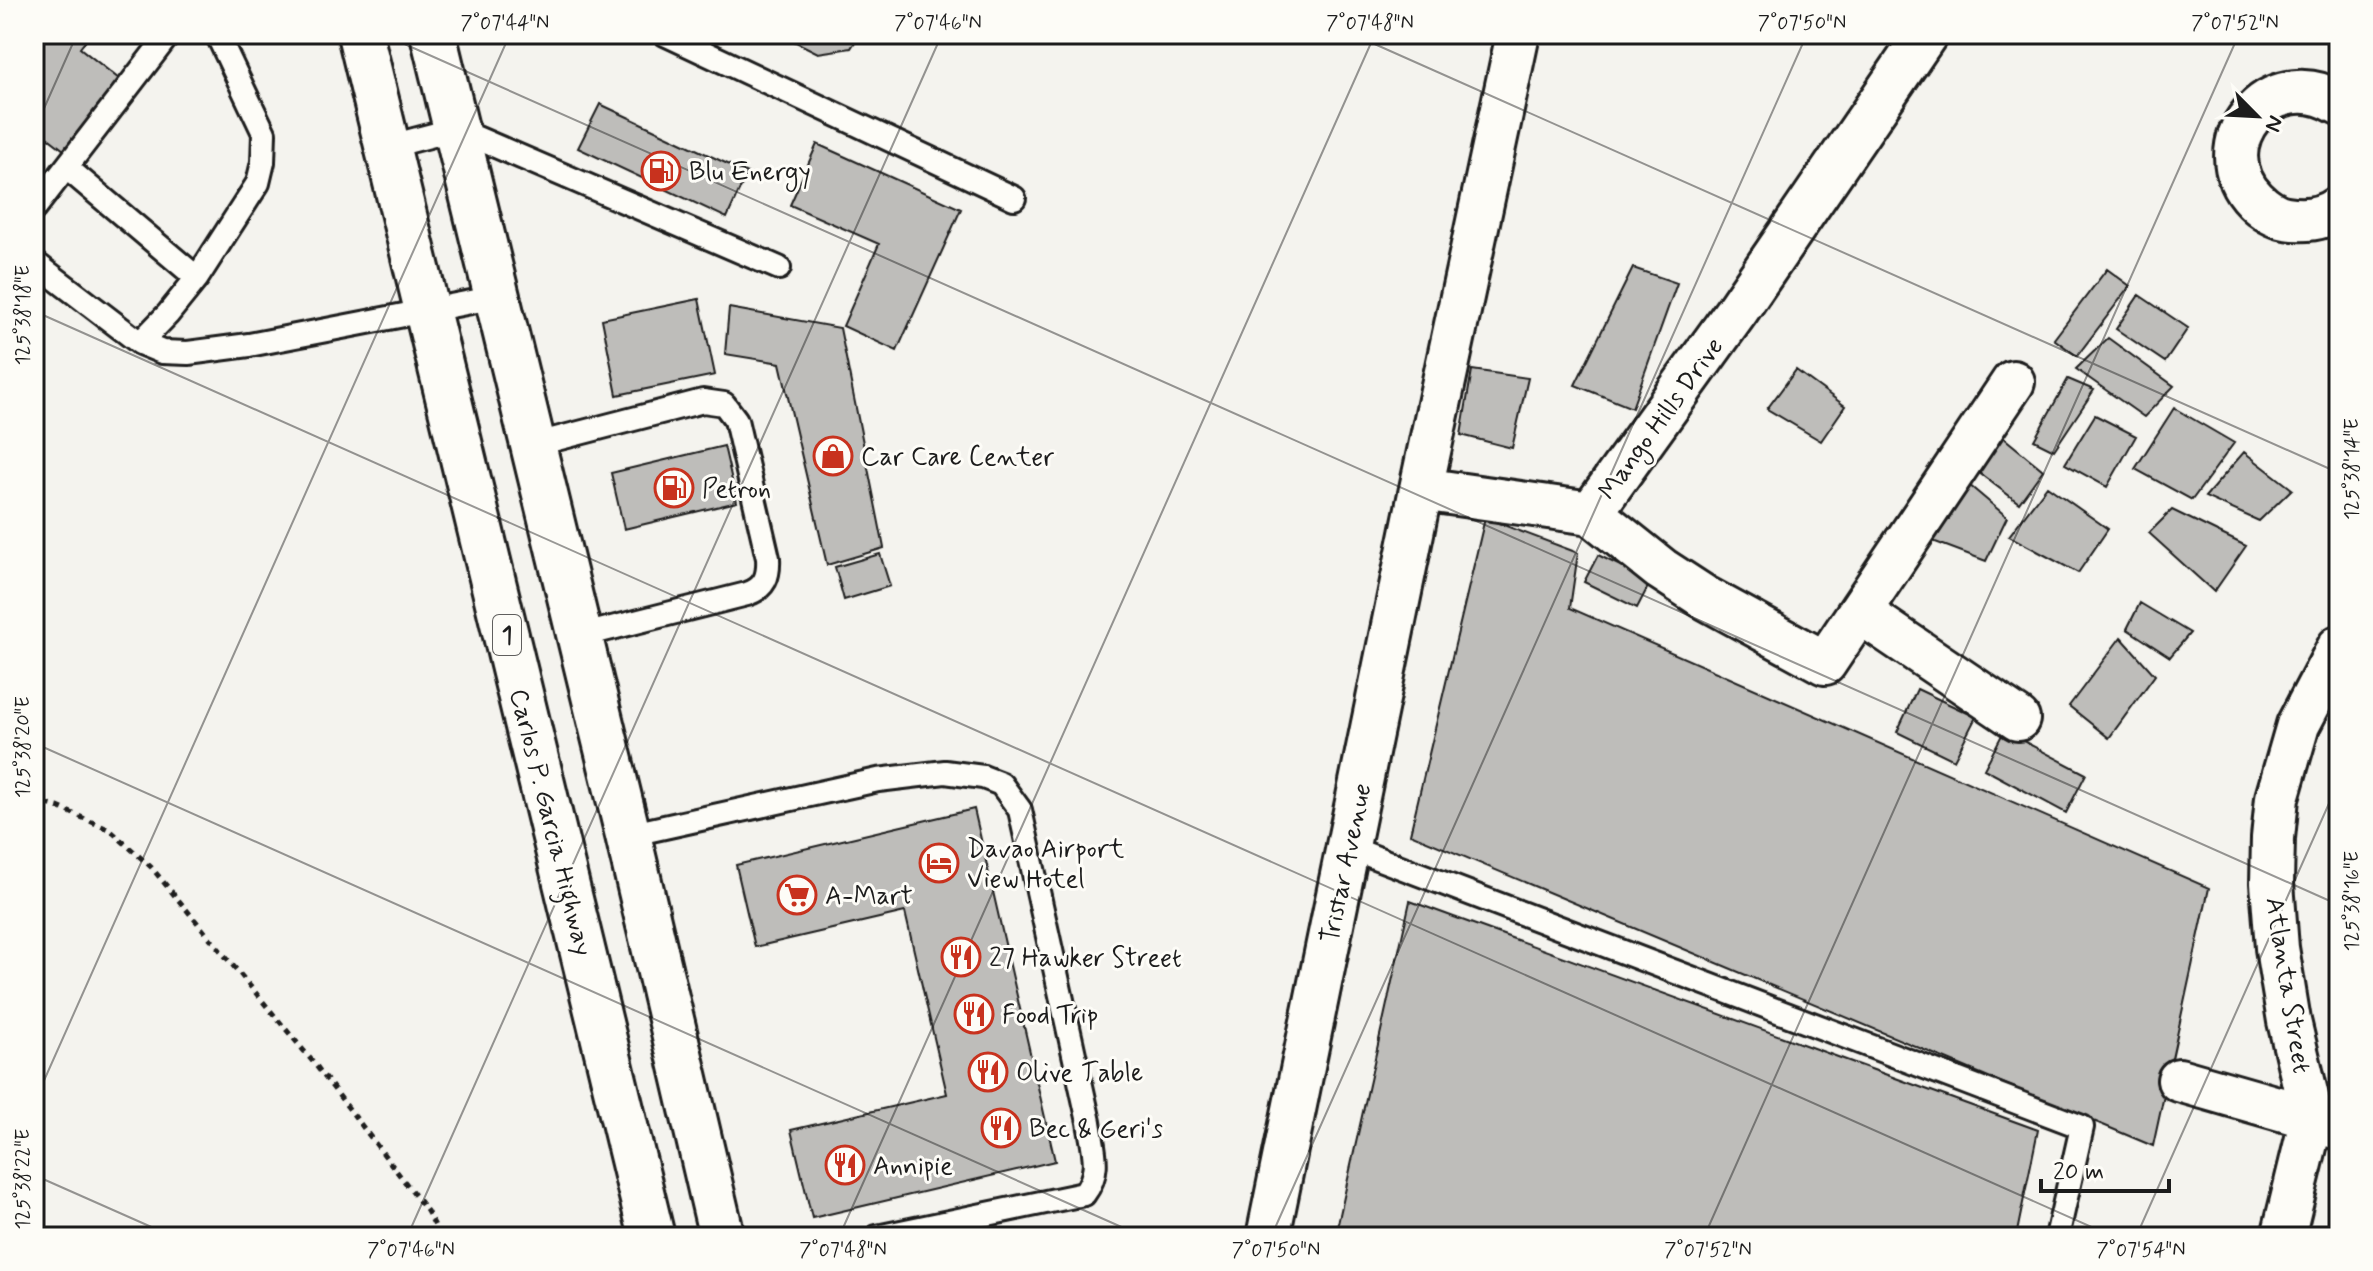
<svg xmlns="http://www.w3.org/2000/svg" width="2373" height="1271" font-family="Mynerve,sans-serif">
<rect width="100%" height="100%" fill="#f4f3ee"/>
<filter id="ink" filterUnits="userSpaceOnUse"><feTurbulence type="fractalNoise" baseFrequency=".0125" numOctaves="2"/><feDisplacementMap in="SourceGraphic" scale="16" xChannelSelector="R" yChannelSelector="G"/><feConvolveMatrix kernelMatrix="1 2 1 2 8 2 1 2 1" color-interpolation-filters="sRGB"/></filter>
<g filter="url(#ink)">
<path fill="#bebdba" stroke="#1c1c1c" stroke-width="2" d="M 34,34 L 91,34 L 80,48 L 119,79 L 64,150 L 34,127 Z
M 780,34 L 860,34 L 851,48 L 818,53 Z
M 600,104 L 747,173 L 727,218 L 578,148 Z
M 817,144 L 961,209 L 897,351 L 843,326 L 879,244 L 790,205 Z
M 1633,268 L 1677,283 L 1632,408 L 1575,385 Z
M 2107,269 L 2130,286 L 2077,356 L 2054,339 Z
M 2139,295 L 2188,328 L 2165,362 L 2116,329 Z
M 699,299 L 715,375 L 617,395 L 602,319 Z
M 729,308 L 840,328 L 884,548 L 827,565 L 780,363 L 725,354 Z
M 2108,338 L 2174,386 L 2144,417 L 2076,369 Z
M 1472,370 L 1528,378 L 1512,448 L 1461,435 Z
M 1796,370 L 1845,406 L 1821,441 L 1767,409 Z
M 2068,379 L 2094,390 L 2054,450 L 2034,440 Z
M 2174,408 L 2234,443 L 2192,500 L 2135,469 Z
M 2095,415 L 2136,436 L 2107,487 L 2065,464 Z
M 1998,433 L 2043,470 L 2019,503 L 1970,466 Z
M 724,446 L 737,502 L 624,529 L 611,473 Z
M 2244,452 L 2292,489 L 2259,521 L 2205,497 Z
M 1962,479 L 2007,517 L 1986,561 L 1922,537 Z
M 2047,486 L 2108,529 L 2078,573 L 2009,536 Z
M 2172,510 L 2246,546 L 2214,592 L 2149,533 Z
M 1485,518 L 1578,553 L 1570,608 L 2209,888 L 2153,1146 L 1410,834 Z
M 880,554 L 890,586 L 844,600 L 835,567 Z
M 1598,555 L 1651,581 L 1637,608 L 1584,582 Z
M 2140,603 L 2190,633 L 2170,657 L 2127,629 Z
M 2121,637 L 2155,675 L 2109,738 L 2069,706 Z
M 1917,689 L 1976,717 L 1954,760 L 1897,732 Z
M 2004,731 L 2086,774 L 2066,813 L 1984,769 Z
M 974,809 L 1055,1161 L 812,1218 L 791,1130 L 947,1094 L 905,912 L 755,947 L 736,865 Z
M 1410,901 L 2038,1130 L 2016,1237 L 1335,1237 Z"/>
<g fill="none" stroke-linecap="round" stroke-linejoin="round">
<defs>
<path id="lane" d="M 665,34 L 1014,198
M 387,147 L 456,129 L 779,268
M 67,168 L 197,278
M 34,209 L 169,34
M 34,262 L 140,343 L 162,352 L 188,353 L 249,345 L 497,297
M 140,343 L 168,314 L 197,278 L 258,183 L 263,162 L 264,133 L 217,34
M 533,445 L 703,401 L 724,404 L 736,420 L 768,558 C 769,576 765,588 747,594 L 580,636
M 628,835 L 878,780 L 945,772 L 983,777 L 1001,784 L 1020,810 L 1089,1122 C 1093,1150 1102,1170 1084,1194 L 877,1237
M 1348,847 L 2082,1127 L 2057,1237"/>
<path id="street" d="M 2339,103 C 2270,61 2202,146 2255,200 C 2264,209 2274,216 2286,218 C 2305,221 2324,219 2339,207
M 1421,489 L 1591,513
M 1591,513 L 1661,569 L 1704,597 L 1825,663 L 2013,382
M 1591,513 L 1738,309 L 1926,34
M 1860,612 L 2018,719
M 2179,1080 L 2312,1118 L 2335,1127
M 1268,1237 L 1421,489 L 1518,34
M 2283,1237 L 2312,1118 L 2289,1021 L 2277,948 L 2272,883 L 2273,838 L 2277,798 L 2298,725 L 2339,647"/>
<path id="highway" d="M 360,34 L 652,1237
M 433,34 L 628,835 L 722,1237"/>
</defs>
<use href="#lane" stroke="#1c1c1c" stroke-width="28"/>
<use href="#street" stroke="#1c1c1c" stroke-width="48"/>
<use href="#highway" stroke="#1c1c1c" stroke-width="50"/>
<path stroke="#1c1c1c" stroke-width="5" stroke-dasharray="6 6" stroke-linecap="butt" d="M 34,801 L 58,807 L 110,830 L 151,867 L 314,1063 L 427,1211 L 441,1237"/>
<use href="#lane" stroke="#fdfcf7" stroke-width="22"/>
<use href="#street" stroke="#fdfcf7" stroke-width="42"/>
<use href="#highway" stroke="#fdfcf7" stroke-width="44"/>
</g>
</g>
<path fill="none" stroke="#1c1c1c" stroke-width="2" stroke-opacity="0.45" d="M 382,34 L 2339,905M 1352,34 L 2339,473M 2322,34 L 2339,41M 34,131 L 77,34M 34,311 L 2114,1237M 34,743 L 1144,1237M 34,1103 L 510,34M 34,1175 L 174,1237M 407,1237 L 942,34M 839,1237 L 1375,34M 1271,1237 L 1807,34M 1704,1237 L 2239,34M 2136,1237 L 2339,781"/>
<defs>
<symbol id="fuel-ring" viewBox="-11 -11 22 22"><circle r="9.5" fill="#fdfcf7" stroke="#c8321e" stroke-width="1.5"/><path d="M-5.5-6h7V0h2V4h1.3V-2.5L3-4.5l.8-.8L6-3V5H2.5V1h-1V6h-7ZM-4.2-4.7v3.2H.2V-4.7Z" fill="#c8321e"/></symbol>
<symbol id="shop-ring" viewBox="-11 -11 22 22"><circle r="9.5" fill="#fdfcf7" stroke="#c8321e" stroke-width="1.5"/><path d="M-5-2.5h2.3a2.7 3.5 0 0 1 5.4 0H5L5.5 6h-11ZM-1.5-2.5h3a1.5 2.3 0 0 0-3 0Z" fill="#c8321e"/></symbol>
<symbol id="hotel-ring" viewBox="-11 -11 22 22"><circle r="9.5" fill="#fdfcf7" stroke="#c8321e" stroke-width="1.5"/><path d="M-6-4.5h1.5V1H6V5H4.5V3h-9V5H-6ZM-4 0a1.8 1.8 0 1 1 3.6 0ZM.5 0V-2.5h3Q6-2.5 6 0Z" fill="#c8321e"/></symbol>
<symbol id="supermarket-ring" viewBox="-11 -11 22 22"><circle r="9.5" fill="#fdfcf7" stroke="#c8321e" stroke-width="1.5"/><path d="M-6-5.5h2.5l.6 2H6L4.5 2H-2.5L-4.4-4H-6ZM-1.5 3.2a1.3 1.3 0 1 0 .1 0ZM3 3.2a1.3 1.3 0 1 0 .1 0Z" fill="#c8321e"/></symbol>
<symbol id="restaurant-ring" viewBox="-11 -11 22 22"><circle r="9.5" fill="#fdfcf7" stroke="#c8321e" stroke-width="1.5"/><path d="M-5-6h1v4h1v-4h1v4h1v-4h1v5L-1.5 .5V6h-2V.5L-5-1ZM5-6V6H3V1.5H1.5Q1.5-4 5-6Z" fill="#c8321e"/></symbol>
</defs>
<g fill-rule="evenodd">
<use href="#fuel-ring" x="639" y="149" width="44" height="44"/>
<use href="#shop-ring" x="811" y="434" width="44" height="44"/>
<use href="#fuel-ring" x="652" y="466" width="44" height="44"/>
<use href="#hotel-ring" x="917" y="841" width="44" height="44"/>
<use href="#supermarket-ring" x="775" y="873" width="44" height="44"/>
<use href="#restaurant-ring" x="939" y="935" width="44" height="44"/>
<use href="#restaurant-ring" x="952" y="992" width="44" height="44"/>
<use href="#restaurant-ring" x="966" y="1050" width="44" height="44"/>
<use href="#restaurant-ring" x="979" y="1106" width="44" height="44"/>
<use href="#restaurant-ring" x="823" y="1143" width="44" height="44"/>
</g>
<g text-anchor="middle" stroke-width="6" stroke-linejoin="round" paint-order="stroke">
<rect fill="#fdfcf7" stroke="#605f5e" stroke-width="2" x="493" y="615" width="28" height="40" rx="6"/>
<g font-size="24" font-weight="bold" fill="#1c1c1c">
<text x="507" y="643">1</text>
</g>
<g font-size="26" fill="#1c1c1c" stroke="#fdfcf7" text-anchor="start">
<text x="689" y="180">Blu Energy</text>
<text x="861" y="465">Car Care Center</text>
<text x="702" y="497">Petron</text>
<text x="967" y="857">Davao Airport<tspan x="967" dy="30">View Hotel</tspan></text>
<text x="825" y="904">A-Mart</text>
<text x="989" y="966">27 Hawker Street</text>
<text x="1002" y="1023">Food Trip</text>
<text x="1016" y="1081">Olive Table</text>
<text x="1029" y="1137">Bec &amp; Geri's</text>
<text x="873" y="1174">Annipie</text>
</g>
<g font-size="26" fill="#1c1c1c" stroke="#fdfcf7">
<text transform="translate(1660 418) rotate(-54)" y="9">Mango Hills Drive</text>
<text transform="translate(552 822) rotate(76)" y="9">Carlos P. Garcia Highway</text>
<text transform="translate(1345 863) rotate(-78)" y="9">Tristar Avenue</text>
<text transform="translate(2289 985) rotate(81)" y="9">Atlanta Street</text>
</g>
</g>
<rect width="2373" height="1271" fill="none" stroke="#fdfcf7" stroke-width="88"/>
<g transform="translate(2257 116) rotate(114)" stroke="#fdfcf7" stroke-width="6" paint-order="stroke">
<path d="M0-6L14 30L0 20L-14 30Z" fill="#1c1c1c"/>
<text y="-12" font-size="22" font-weight="bold" text-anchor="middle" fill="#1c1c1c">N</text>
</g>
<path d="M2041 1179v12h128v-12" fill="none" stroke="#1c1c1c" stroke-width="4"/>
<text x="2053" y="1179" font-size="24" fill="#1c1c1c" stroke="#fdfcf7" stroke-width="6" paint-order="stroke">20 m</text>
<rect x="44" y="44" width="2285" height="1183" fill="none" stroke="#1c1c1c" stroke-width="3"/>
<g font-size="20" text-anchor="middle" fill="#1c1c1c">
<text x="505" y="29">7°07'44"N</text>
<text x="938" y="29">7°07'46"N</text>
<text x="1370" y="29">7°07'48"N</text>
<text x="1802" y="29">7°07'50"N</text>
<text x="2235" y="29">7°07'52"N</text>
<text transform="translate(22 315) rotate(-90)" y="7">125°38'18"E</text>
<text transform="translate(2351 469) rotate(-90)" y="7">125°38'14"E</text>
<text transform="translate(22 747) rotate(-90)" y="7">125°38'20"E</text>
<text transform="translate(2351 901) rotate(-90)" y="7">125°38'16"E</text>
<text transform="translate(22 1179) rotate(-90)" y="7">125°38'22"E</text>
<text x="411" y="1256">7°07'46"N</text>
<text x="843" y="1256">7°07'48"N</text>
<text x="1276" y="1256">7°07'50"N</text>
<text x="1708" y="1256">7°07'52"N</text>
<text x="2141" y="1256">7°07'54"N</text>
</g>
</svg>
